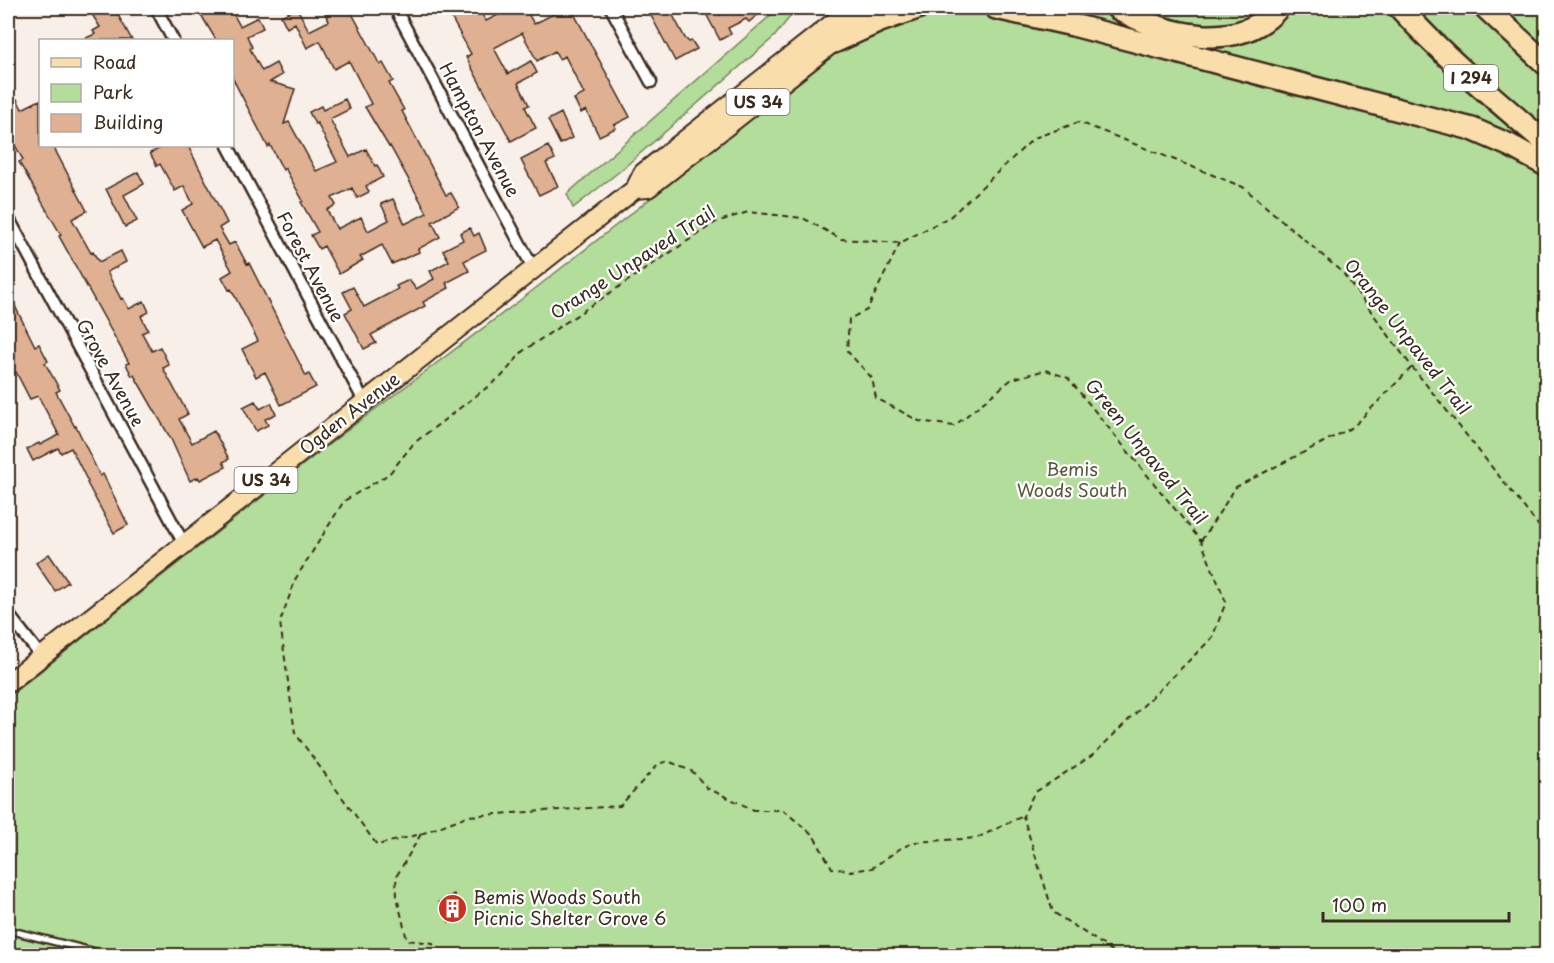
<svg xmlns="http://www.w3.org/2000/svg" width="1554" height="963" font-family="'Playpen Sans',sans-serif">
<rect width="100%" height="100%" fill="#f9efe9"/>
<filter id="ink" filterUnits="userSpaceOnUse"><feTurbulence type="fractalNoise" baseFrequency=".0167" numOctaves="2"/><feDisplacementMap in="SourceGraphic" scale="12" xChannelSelector="R" yChannelSelector="G"/><feConvolveMatrix kernelMatrix="1 2 1 2 8 2 1 2 1" color-interpolation-filters="sRGB"/></filter>
<g filter="url(#ink)">
<path fill="#b2dd9a" stroke="#76845c" stroke-width="1.5" d="M 779,8 L 797,8 L 774,37 L 620,171 L 573,208 L 567,194 Z
M 894,8 L 1546,8 L 1546,955 L 8,955 L 8,697 L 341,435 L 523,298 Z"/>
<path fill="#e0b092" stroke="#3b2a1e" stroke-width="1.5" d="M 88,8 L 114,8 L 132,40 L 82,40 L 95,34 L 93,31 L 100,27 Z
M 197,8 L 230,8 L 240,26 L 258,17 L 263,28 L 247,36 L 252,47 L 250,49 L 262,71 L 276,63 L 282,75 L 270,82 L 295,89 L 284,124 L 289,122 L 316,171 L 337,162 L 317,123 L 315,124 L 309,112 L 321,106 L 323,110 L 345,99 L 350,109 L 330,119 L 350,157 L 366,149 L 375,166 L 377,165 L 383,177 L 366,186 L 369,192 L 357,198 L 352,188 L 332,198 L 336,205 L 327,210 L 337,229 L 361,217 L 368,231 L 389,220 L 381,204 L 393,199 L 405,224 L 427,213 L 390,146 L 389,147 L 365,107 L 371,104 L 349,61 L 334,69 L 320,41 L 307,48 L 295,23 L 287,28 L 281,16 L 297,8 L 309,31 L 329,21 L 322,8 L 349,8 L 380,65 L 383,63 L 393,81 L 389,83 L 404,110 L 402,111 L 446,195 L 451,193 L 459,207 L 432,222 L 440,237 L 418,249 L 419,252 L 392,264 L 382,245 L 360,257 L 363,260 L 339,274 L 324,246 L 319,249 L 311,235 L 318,232 L 301,202 L 303,201 L 285,168 L 283,170 L 270,145 L 268,147 L 232,77 L 232,40 L 216,40 Z
M 446,8 L 467,8 L 471,16 L 480,11 L 486,21 L 512,8 L 525,8 L 534,24 L 565,8 L 571,8 L 630,117 L 614,125 L 616,128 L 599,136 L 586,110 L 581,113 L 574,99 L 584,94 L 565,56 L 559,59 L 555,51 L 537,61 L 522,33 L 494,48 L 508,74 L 531,61 L 537,73 L 518,83 L 529,105 L 525,107 L 536,128 L 511,141 L 466,57 L 471,54 Z
M 647,8 L 669,8 L 685,38 L 689,42 L 692,41 L 697,49 L 675,61 Z
M 703,8 L 716,8 L 720,15 L 735,8 L 739,14 L 746,8 L 766,8 L 749,22 L 746,19 L 728,28 L 731,34 L 720,40 Z
M 17,99 L 22,109 L 40,100 L 40,146 L 53,146 L 87,211 L 72,219 L 91,253 L 93,252 L 99,262 L 121,251 L 126,262 L 107,272 L 121,299 L 123,298 L 129,309 L 144,301 L 149,312 L 141,316 L 148,330 L 142,333 L 152,351 L 160,347 L 169,365 L 163,368 L 188,414 L 179,419 L 192,443 L 214,431 L 229,459 L 223,462 L 226,467 L 200,480 L 198,477 L 190,481 L 171,439 L 134,375 L 132,376 L 126,364 L 129,363 L 59,236 L 61,235 L 19,162 L 23,160 L 8,132 L 8,104 Z
M 561,113 L 572,138 L 560,144 L 548,120 Z
M 165,146 L 188,146 L 227,223 L 219,228 L 229,245 L 235,242 L 247,264 L 249,263 L 306,376 L 309,374 L 316,387 L 281,405 L 265,372 L 256,377 L 242,349 L 258,341 L 231,289 L 229,290 L 222,277 L 232,271 L 215,240 L 202,247 L 182,210 L 193,204 L 184,186 L 175,191 L 160,164 L 157,166 L 150,153 Z
M 548,146 L 555,159 L 546,163 L 558,186 L 539,195 L 521,160 Z
M 138,172 L 144,184 L 124,195 L 137,221 L 125,227 L 106,189 Z
M 470,228 L 474,236 L 479,233 L 486,250 L 464,261 L 469,271 L 446,283 L 449,288 L 423,302 L 425,306 L 371,335 L 376,343 L 364,349 L 345,313 L 352,309 L 343,292 L 353,287 L 364,307 L 398,289 L 396,286 L 409,280 L 416,289 L 434,279 L 430,271 L 449,261 L 443,250 L 463,240 L 460,233 Z
M 8,292 L 35,346 L 39,344 L 48,361 L 45,363 L 60,390 L 56,392 L 75,427 L 76,426 L 100,476 L 103,474 L 128,525 L 114,533 L 87,483 L 88,482 L 71,448 L 61,453 L 58,448 L 33,461 L 27,449 L 39,443 L 40,445 L 59,435 L 38,396 L 30,399 L 16,372 L 8,376 L 8,361 L 15,357 L 8,343 Z
M 255,401 L 260,409 L 271,403 L 276,414 L 265,419 L 268,425 L 256,431 L 243,407 Z
M 49,554 L 68,582 L 55,591 L 36,563 Z
M 454,894 L 465,915 L 449,922 L 439,902 Z"/>
<g fill="none" stroke-linecap="round" stroke-linejoin="round">
<defs>
<path id="service" d="M 8,930 L 112,956"/>
<path id="minor" d="M 156,8 L 173,40
M 395,8 L 533,268
M 611,8 L 651,82
M 228,146 L 365,403
M 8,217 L 184,544
M 8,614 L 41,656"/>
<path id="primary" d="M 635,189 L 648,188 L 877,8
M 8,683 L 635,189 L 643,173 L 852,8"/>
<path id="motorway" d="M 996,8 L 1073,25 L 1472,129 L 1509,145 L 1546,165
M 1117,8 C 1162,34 1237,55 1278,8
M 1400,8 C 1444,57 1496,100 1546,143
M 1486,8 L 1546,64
M 834,42 L 880,21 L 917,8"/>
</defs>
<use href="#service" stroke="#3b2a1e" stroke-width="10"/>
<use href="#minor" stroke="#3b2a1e" stroke-width="15"/>
<use href="#primary" stroke="#3b2a1e" stroke-width="22"/>
<use href="#motorway" stroke="#3b2a1e" stroke-width="26"/>
<path stroke="#3b2a1e" stroke-width="2" stroke-dasharray="6 4.5" stroke-linecap="butt" d="M 900,243 L 867,310 L 849,319 L 847,351 L 872,378 L 876,398 L 919,421 L 954,426 L 1012,379 L 1046,370 L 1068,378 L 1201,541 L 1226,602 L 1212,638 L 1093,755 L 1034,793 L 1023,816 L 1053,912 L 1120,956
M 1201,541 L 1236,487 L 1353,427 L 1412,367
M 421,834 L 467,816 L 620,806 L 658,764 L 668,761 L 693,772 L 707,788 L 754,810 L 783,810 L 813,835 L 832,868 L 851,871 L 872,868 L 901,848 L 915,842 L 977,838 L 1023,816
M 434,956 L 433,943 L 407,940 L 397,897 L 396,877 L 421,834 L 377,845 L 295,733 L 280,622 L 296,578 L 344,501 L 389,474 L 414,443 L 502,376 L 523,351 L 716,222 L 748,212 L 803,218 L 841,239 L 900,243 L 951,216 L 1034,138 L 1079,122 L 1243,187 L 1343,273 L 1412,367 L 1546,535
M 1543,956 L 1546,955"/>
<use href="#service" stroke="#fff" stroke-width="5"/>
<use href="#minor" stroke="#fff" stroke-width="10"/>
<use href="#primary" stroke="#f9deab" stroke-width="18"/>
<use href="#motorway" stroke="#f9deab" stroke-width="21"/>
</g>
</g>
<defs>
<symbol id="building-disc" viewBox="-11 -11 22 22"><circle r="9.5" fill="#c8321e" stroke="#fff"/><path d="M-4-6H4V6H1V3H-1V6H-4ZM-2.5-4.3h1.7v1.8h-1.7ZM.8-4.3h1.7v1.8H.8ZM-2.5-1h1.7V.8h-1.7ZM.8-1h1.7V.8H.8Z" fill="#fff"/></symbol>
</defs>
<g fill-rule="evenodd">
<use href="#building-disc" x="436" y="892" width="33" height="33"/>
</g>
<g text-anchor="middle" stroke-width="4.5" stroke-linejoin="round" paint-order="stroke">
<g fill="#fff" stroke="#766a62" stroke-width="1.5">
<rect x="1444" y="65" width="54" height="26" rx="4.5"/>
<rect x="726.5" y="89" width="63" height="26" rx="4.5"/>
<rect x="234.5" y="467" width="63" height="26" rx="4.5"/>
</g>
<g font-size="16" font-weight="bold" fill="#3b2a1e">
<text x="1471" y="84">I 294</text>
<text x="758" y="108">US 34</text>
<text x="266" y="486">US 34</text>
</g>
<g font-size="18" fill="#3b2a1e" stroke="#fff">
<text transform="translate(479 130) rotate(62)" y="6">Hampton Avenue</text>
<text transform="translate(633 263) rotate(-33)" y="6">Orange Unpaved Trail</text>
<text transform="translate(310 267) rotate(62)" y="6">Forest Avenue</text>
<text transform="translate(1407 337) rotate(52)" y="6">Orange Unpaved Trail</text>
<text transform="translate(110 373) rotate(61)" y="6">Grove Avenue</text>
<text transform="translate(350 414) rotate(-38)" y="6">Ogden Avenue</text>
<text transform="translate(1146 452) rotate(51)" y="6">Green Unpaved Trail</text>
</g>
<g font-size="18" fill="#59573d" stroke="#fff">
<text x="1072" y="476">Bemis<tspan x="1072" dy="21">Woods South</tspan></text>
</g>
<g font-size="18" fill="#3b2a1e" stroke="#fff" text-anchor="start">
<text x="473" y="904">Bemis Woods South<tspan x="473" dy="21">Picnic Shelter Grove 6</tspan></text>
</g>
</g>
<rect width="1554" height="963" fill="none" stroke="#fff" stroke-width="30"/>
<rect x="15" y="15" width="1524" height="933" fill="none" stroke="#3b2a1e" stroke-width="2" filter="url(#ink)"/>
<rect x="39" y="39" width="195" height="108" fill="#ffffff" stroke="#b1aaa5" stroke-width="1.5"/>
<rect x="51" y="58" width="30" height="9" fill="#f9deab" stroke="#b1aaa5" stroke-width="1.5"/>
<text x="93" y="69" font-size="18" fill="#3b2a1e">Road</text>
<rect x="51" y="84" width="30" height="18" fill="#b2dd9a" stroke="#b1aaa5" stroke-width="1.5"/>
<text x="93" y="99" font-size="18" fill="#3b2a1e">Park</text>
<rect x="51" y="114" width="30" height="18" fill="#e0b092" stroke="#b1aaa5" stroke-width="1.5"/>
<text x="93" y="129" font-size="18" fill="#3b2a1e">Building</text>
<path d="M1323 912v9h186v-9" fill="none" stroke="#3b2a1e" stroke-width="3"/>
<text x="1332" y="912" font-size="18" fill="#3b2a1e" stroke="#ffffff" stroke-width="4.5" paint-order="stroke">100 m</text>
</svg>
